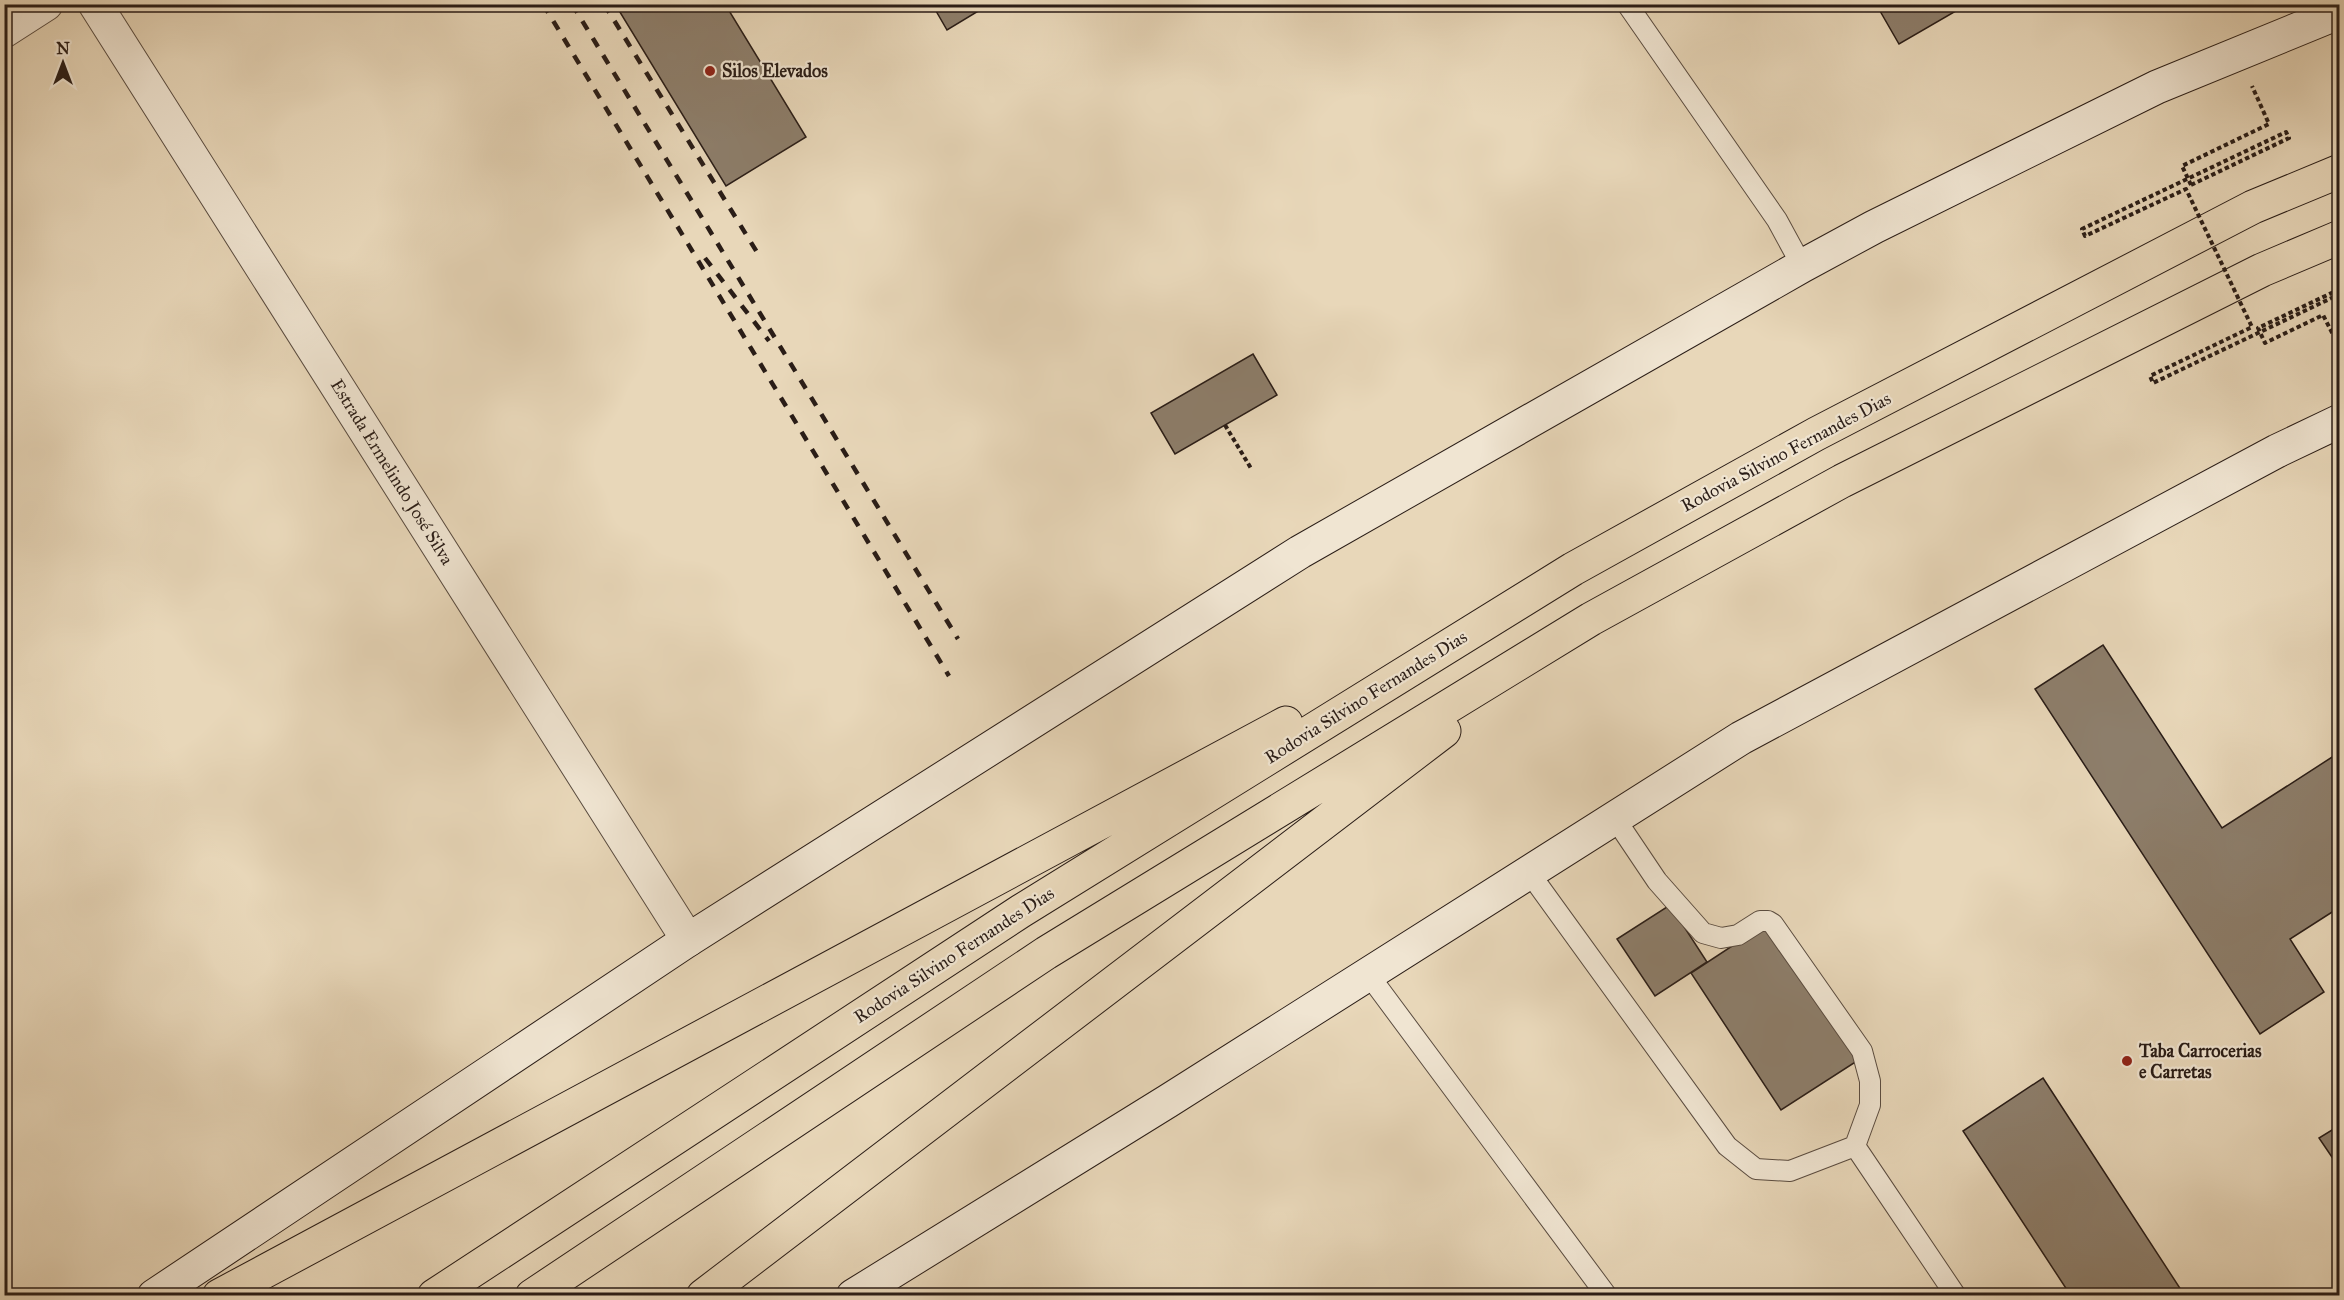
<svg xmlns="http://www.w3.org/2000/svg" width="2344" height="1300" font-family="'IM FELL Great Primer',serif">
<rect width="100%" height="100%" fill="#e8d7b9"/>
<filter id="stains"><feTurbulence type="fractalNoise" baseFrequency=".00333" numOctaves="4"/><feColorMatrix values="0 0 0 0 .2 0 0 0 0 .09 0 0 0 0 .02 0 0 0 .5 -.17"/></filter>
<radialGradient id="worn" r=".72"><stop offset=".6" stop-color="#630" stop-opacity="0"/><stop offset="1" stop-color="#630" stop-opacity=".3"/></radialGradient>
<path fill="#8d7e6b" stroke="#2a1d17" stroke-width="1.5" d="M 615,4 L 725,4 L 806,137 L 726,186 Z
M 932,4 L 990,4 L 947,30 Z
M 1876,4 L 1968,4 L 1899,44 Z
M 1253,354 L 1277,395 L 1175,454 L 1151,413 Z
M 2103,645 L 2222,828 L 2340,752 L 2340,907 L 2290,939 L 2324,992 L 2260,1034 L 2035,689 Z
M 1670,905 L 1707,962 L 1655,996 L 1617,939 Z
M 1767,923 L 1857,1061 L 1781,1110 L 1691,973 Z
M 2043,1078 L 2185,1296 L 2071,1296 L 1963,1131 Z
M 2340,1125 L 2340,1169 L 2319,1138 Z"/>
<g fill="none" stroke-linecap="round" stroke-linejoin="round">
<defs>
<path id="lane" d="M 1627,4 L 1777,220 L 1802,266
M 1614,817 L 1657,881 L 1703,933 L 1721,938 L 1738,935 L 1760,921 L 1768,921 L 1773,924 L 1862,1051 L 1870,1081 L 1870,1105 L 1855,1146
M 1528,871 L 1727,1146 L 1756,1169 L 1790,1171 L 1855,1146 L 1956,1296
M 1368,974 L 1607,1296"/>
<path id="street" d="M 95,4 L 688,940
M 4,31 L 46,4"/>
<path id="secondary" d="M 154,1296 L 688,940 L 1300,552 L 1802,266 L 1874,227 L 2157,87 L 2340,12
M 853,1296 L 1168,1101 L 1741,738 L 2277,451 L 2340,421"/>
<path id="highway" d="M 219,1296 L 1286,723
M 434,1296 L 1021,911 L 1573,569 L 1816,434 L 2253,207 L 2340,171
M 532,1296 L 1046,953 L 1591,619 L 1842,481 L 2262,270 L 2340,237
M 703,1296 L 1444,731"/>
</defs>
<use href="#lane" stroke="#5a4c40" stroke-width="22"/>
<use href="#street" stroke="#5a4c40" stroke-width="35"/>
<use href="#secondary" stroke="#2a1d17" stroke-width="35"/>
<use href="#highway" stroke="#2a1d17" stroke-width="35"/>
<path stroke="#2a1d17" stroke-width="4" stroke-dasharray="4.5 3" stroke-linecap="butt" d="M 2191,185 L 2182,166 L 2269,124 L 2252,86
M 2340,289 L 2258,328 L 2265,343 L 2323,315 L 2340,348
M 1225,425 L 1252,470"/>
<use href="#lane" stroke="#f0e5d2" stroke-width="20"/>
<use href="#street" stroke="#f0e5d2" stroke-width="33"/>
<use href="#secondary" stroke="#f0e5d2" stroke-width="33"/>
<use href="#highway" stroke="#e8d7b9" stroke-width="33"/>
<path stroke="#2a1d17" stroke-width="4.5" stroke-dasharray="10 10" stroke-linecap="butt" d="M 543,4 L 949,676
M 572,4 L 958,639
M 604,4 L 760,257
M 705,258 L 769,341"/>
<path stroke="#2a1d17" stroke-width="4" stroke-dasharray="4.5 3" stroke-linecap="butt" d="M 2191,185 L 2289,138 L 2286,132 L 2082,229 L 2085,236 L 2186,189 L 2252,327 L 2150,376 L 2153,383 L 2340,294"/>
</g>
<g fill="#8f2418" stroke="#f0e5d2" stroke-width="2">
<circle cx="710" cy="71" r="6"/>
<circle cx="2127" cy="1061" r="6"/>
</g>
<g text-anchor="middle" stroke-width="4.5" stroke-linejoin="round" paint-order="stroke">
<g font-size="18" font-weight="bold" fill="#2a1d17" stroke="#f0e5d2" text-anchor="start">
<text x="722" y="77">Silos Elevados</text>
<text x="2139" y="1057">Taba Carrocerias<tspan x="2139" dy="21">e Carretas</tspan></text>
</g>
<g font-size="18" fill="#2a1d17" stroke="#f0e5d2">
<text transform="translate(1786 452) rotate(-28)" y="6">Rodovia Silvino Fernandes Dias</text>
<text transform="translate(392 472) rotate(58)" y="6">Estrada Ermelindo José Silva</text>
<text transform="translate(1366 697) rotate(-32)" y="6">Rodovia Silvino Fernandes Dias</text>
<text transform="translate(954 955) rotate(-33)" y="6">Rodovia Silvino Fernandes Dias</text>
</g>
</g>
<rect width="2344" height="1300" fill="none" stroke="#e8d7b9" stroke-width="24"/>
<rect x="6" y="6" width="2332" height="1288" fill="none" stroke="#2a1d17" stroke-width="3"/>
<rect x="12" y="12" width="2320" height="1276" fill="none" stroke="#2a1d17" stroke-width="1.5"/>
<g transform="translate(63 63)" stroke="#f0e5d2" stroke-width="4.5" paint-order="stroke">
<path d="M0-4.5L10 22L0 15L-10 22Z" fill="#2a1d17"/>
<text y="-9" font-size="16" font-weight="bold" text-anchor="middle" fill="#2a1d17">N</text>
</g>
<rect width="100%" height="100%" filter="url(#stains)"/>
<rect width="100%" height="100%" fill="url(#worn)"/>
</svg>
